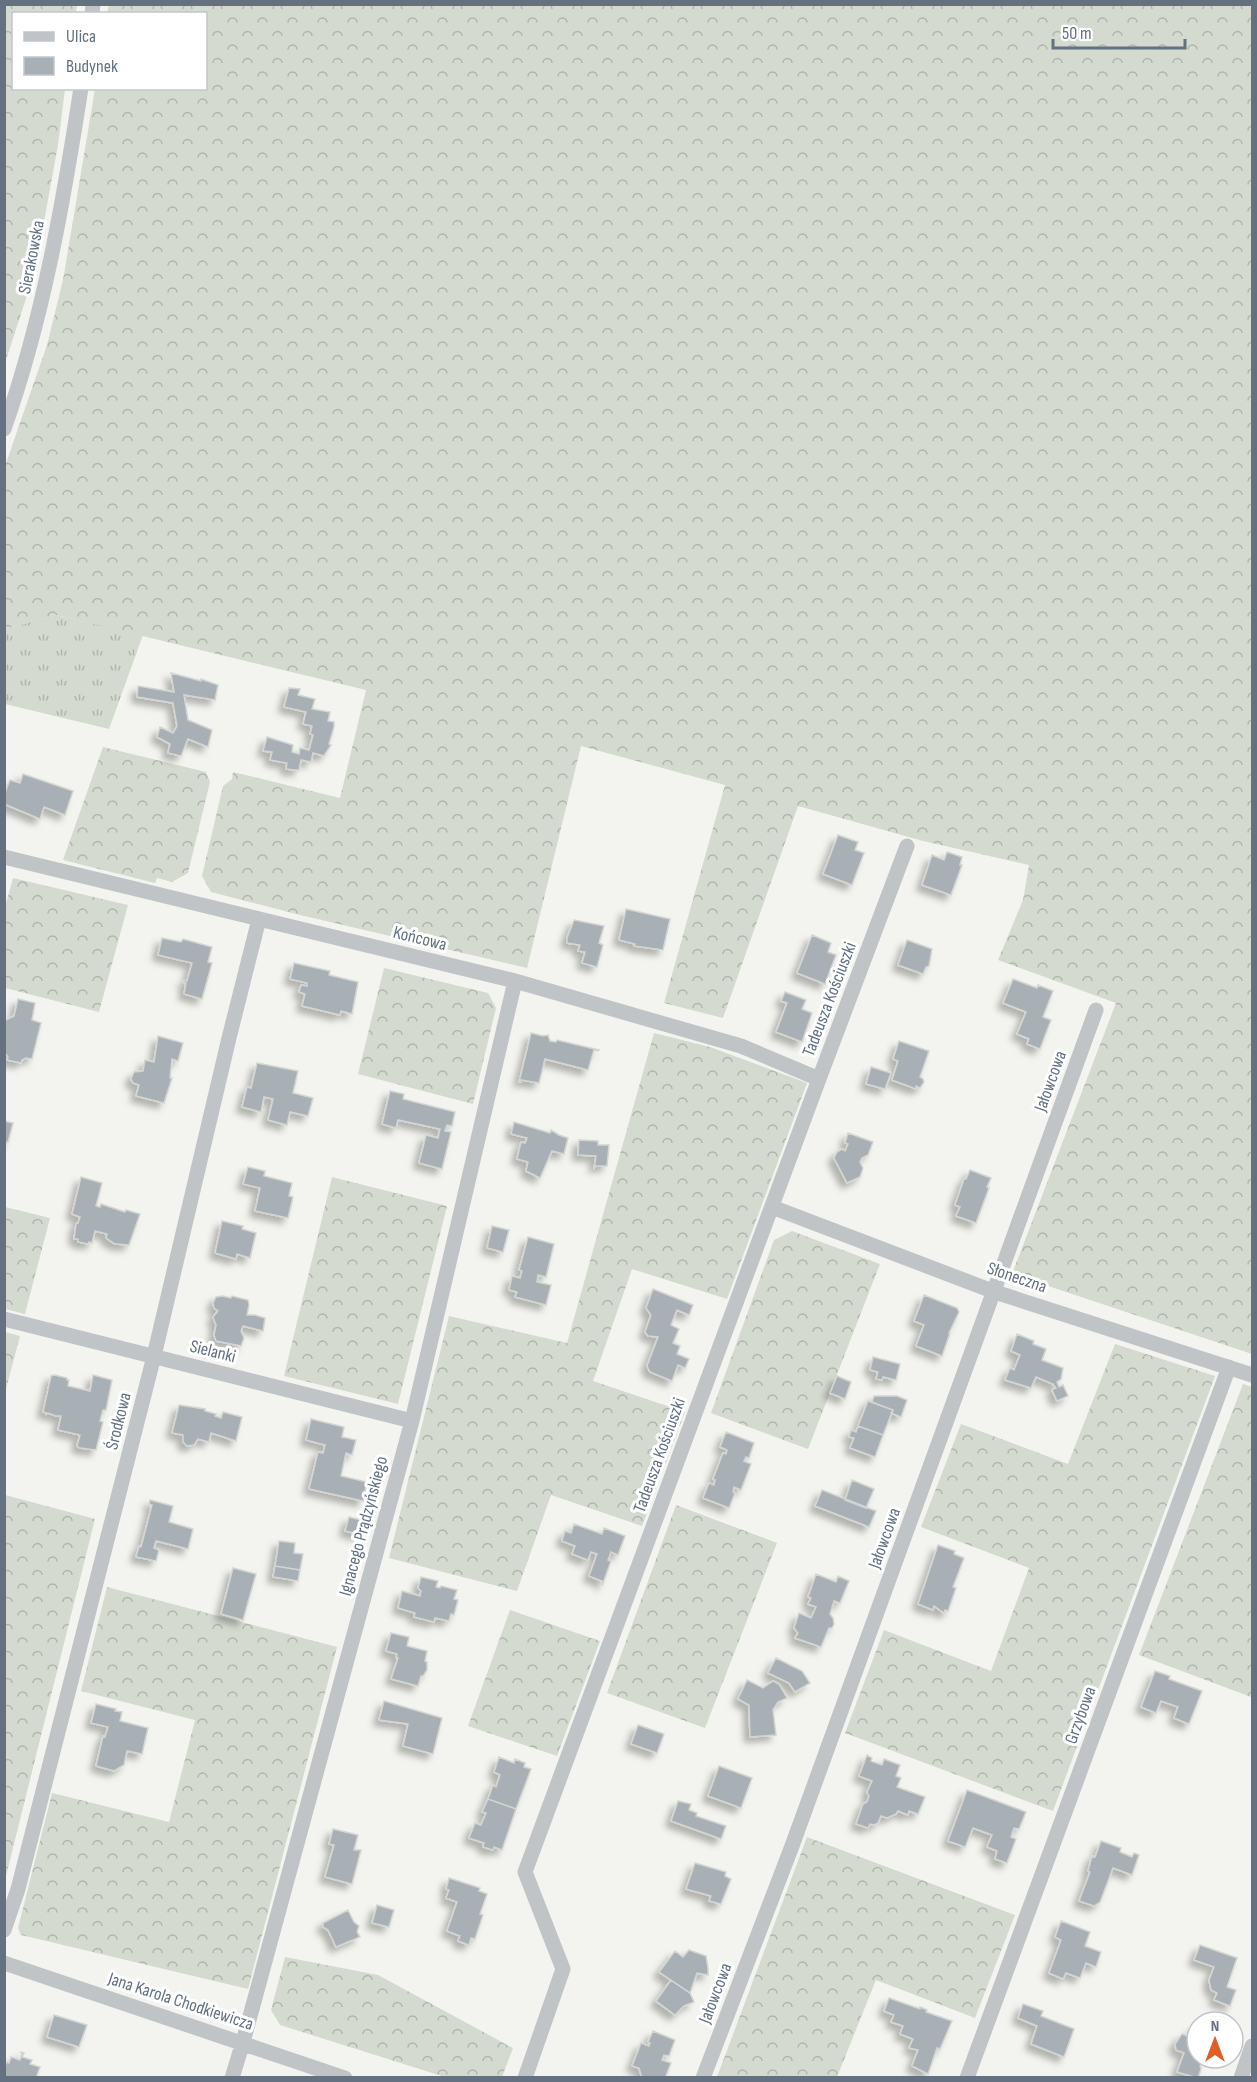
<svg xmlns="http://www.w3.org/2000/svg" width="1257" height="2082" font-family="'Sofia Sans Condensed',sans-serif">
<defs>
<pattern id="grass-tufts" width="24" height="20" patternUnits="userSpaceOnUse" patternTransform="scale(1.5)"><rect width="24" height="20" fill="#d4dad0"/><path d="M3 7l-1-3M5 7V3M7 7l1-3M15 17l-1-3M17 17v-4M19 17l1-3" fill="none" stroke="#b0b5ae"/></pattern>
<pattern id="forest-crowns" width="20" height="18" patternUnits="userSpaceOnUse" patternTransform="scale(1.5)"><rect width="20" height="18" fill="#d4dad0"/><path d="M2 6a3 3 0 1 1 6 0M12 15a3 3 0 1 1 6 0" fill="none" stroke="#b0b5ae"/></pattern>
<filter id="shadow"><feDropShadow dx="-5.5" dy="5.5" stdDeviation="3" flood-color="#0004"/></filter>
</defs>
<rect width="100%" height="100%" fill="#f3f4ef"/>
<path fill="url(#grass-tufts)" d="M 55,615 L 143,635 L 109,729 L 5,704 L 5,629 Z"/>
<path fill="url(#forest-crowns)" d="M 5,4 L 77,5 L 76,13 L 14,14 L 14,88 L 65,89 L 58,145 L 35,271 L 5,363 Z
M 109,5 L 1252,5 L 1252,1354 L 1012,1274 L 1116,1003 L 998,960 L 1023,900 L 1029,865 L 923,841 L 798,806 L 723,1018 L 664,1003 L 725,785 L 581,746 L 527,968 L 300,915 L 211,892 L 202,876 L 223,786 L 232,779 L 233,772 L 340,798 L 366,690 L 56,615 L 5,629 L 5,466 L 47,345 L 63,280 L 95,89 L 206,88 L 206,14 L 107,13 Z
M 103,747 L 206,772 L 210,782 L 188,873 L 172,882 L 157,878 L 155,883 L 63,860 Z
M 13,878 L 128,905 L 99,1012 L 5,988 L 5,907 Z
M 384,968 L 488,993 L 496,1008 L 473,1104 L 358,1074 Z
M 654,1033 L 710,1047 L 807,1083 L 727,1299 L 632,1269 L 593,1381 L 685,1412 L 642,1526 L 551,1495 L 517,1591 L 389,1558 L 449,1316 L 567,1343 Z
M 332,1177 L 447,1206 L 398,1404 L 284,1376 Z
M 5,1207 L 50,1218 L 25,1314 L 5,1309 Z
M 792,1231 L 880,1264 L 808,1449 L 711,1413 L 774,1240 Z
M 5,1332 L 20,1336 L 5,1393 L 4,1332 Z
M 1115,1344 L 1215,1376 L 1053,1811 L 845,1733 L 884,1630 L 991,1671 L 1029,1568 L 921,1527 L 961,1424 L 1068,1464 Z
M 1243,1384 L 1252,1387 L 1251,1697 L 1139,1655 Z
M 5,1495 L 95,1519 L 5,1880 L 4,1495 Z
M 676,1505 L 777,1543 L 705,1728 L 607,1693 Z
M 107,1587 L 337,1647 L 248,1989 L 21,1935 L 18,1928 L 52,1793 L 169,1822 L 195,1720 L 81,1691 Z
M 510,1610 L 600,1641 L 557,1756 L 468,1726 Z
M 807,1837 L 1015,1915 L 975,2018 L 876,1980 L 837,2077 L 717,2077 Z
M 285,1957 L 378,1975 L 513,2048 L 502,2077 L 445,2077 L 280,2025 L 271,2010 Z"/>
<path fill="#a9b0b5" stroke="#d4d5d2" stroke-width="1.5" filter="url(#shadow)" d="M 171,673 L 201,681 L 201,679 L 218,685 L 215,700 L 184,695 L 188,720 L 212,730 L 208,747 L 188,739 L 181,756 L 168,753 L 170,744 L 157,737 L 160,727 L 173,733 L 177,726 L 173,703 L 137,697 L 138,686 L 174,692 Z
M 289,688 L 300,689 L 298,695 L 315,699 L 312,709 L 330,712 L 328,721 L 334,722 L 334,727 L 329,744 L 331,745 L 324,756 L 313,753 L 311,762 L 301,760 L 299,770 L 295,770 L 286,769 L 287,763 L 270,760 L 272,752 L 263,751 L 267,737 L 293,745 L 292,752 L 299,754 L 300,748 L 309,750 L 313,735 L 310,734 L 312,726 L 303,724 L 306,712 L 284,707 Z
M 23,774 L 73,791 L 65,815 L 44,807 L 40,819 L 4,804 L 4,795 L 10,780 L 20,783 Z
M 838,835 L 858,842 L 855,850 L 864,853 L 852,885 L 823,874 Z
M 947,852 L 962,857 L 960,865 L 962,865 L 951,895 L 922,885 L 932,855 L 944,860 Z
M 626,909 L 670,919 L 663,950 L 634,946 L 635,944 L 619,940 Z
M 574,920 L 604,926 L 599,943 L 603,945 L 597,967 L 582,963 L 585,952 L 578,951 L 580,945 L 567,943 L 567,938 Z
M 812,935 L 831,943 L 828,952 L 836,955 L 825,984 L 797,973 Z
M 162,938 L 181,942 L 183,939 L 212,947 L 208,962 L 212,963 L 202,999 L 184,994 L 186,983 L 182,982 L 183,981 L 187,981 L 192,963 L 158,955 Z
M 907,940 L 932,949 L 929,966 L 926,967 L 923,974 L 898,965 Z
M 294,963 L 330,971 L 329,975 L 358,982 L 352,1014 L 341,1011 L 340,1015 L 302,1006 L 305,994 L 299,992 L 301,985 L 307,986 L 307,983 L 290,979 Z
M 1013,979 L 1037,988 L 1038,985 L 1053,991 L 1043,1017 L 1051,1020 L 1040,1049 L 1027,1044 L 1029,1039 L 1017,1034 L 1026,1012 L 1003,1003 Z
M 785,992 L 806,1000 L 802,1009 L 812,1013 L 802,1042 L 776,1032 L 787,1003 L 781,1001 Z
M 18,999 L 35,1003 L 32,1020 L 41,1023 L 32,1059 L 26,1058 L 22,1060 L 21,1063 L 7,1060 L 8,1057 L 4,1052 L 4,1021 L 14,1016 Z
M 531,1033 L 543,1036 L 548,1035 L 550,1041 L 556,1042 L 557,1040 L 599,1050 L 598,1051 L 594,1050 L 588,1070 L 545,1059 L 539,1083 L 521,1080 L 521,1082 L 519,1082 Z
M 158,1036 L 183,1043 L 178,1061 L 172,1059 L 170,1078 L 172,1078 L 164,1103 L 136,1096 L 139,1085 L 133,1083 L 131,1079 L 134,1072 L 143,1071 L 145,1060 L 154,1062 Z
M 899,1041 L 929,1051 L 920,1077 L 923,1079 L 924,1082 L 920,1088 L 916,1086 L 916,1089 L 892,1080 L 898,1061 L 893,1059 Z
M 257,1063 L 298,1071 L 293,1093 L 313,1098 L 308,1116 L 290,1112 L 287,1125 L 268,1120 L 273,1099 L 264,1097 L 261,1112 L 242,1107 L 247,1087 L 251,1088 Z
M 871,1067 L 891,1073 L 885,1089 L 866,1084 Z
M 390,1091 L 404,1094 L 403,1099 L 455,1112 L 452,1126 L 447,1125 L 445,1131 L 451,1132 L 442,1169 L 419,1163 L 426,1135 L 438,1138 L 440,1129 L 398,1120 L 396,1128 L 382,1124 Z
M 4,1121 L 13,1123 L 8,1142 L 4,1142 Z
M 514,1122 L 550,1133 L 551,1130 L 559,1135 L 568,1138 L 564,1154 L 552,1151 L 540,1178 L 526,1171 L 528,1162 L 517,1159 L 521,1142 L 525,1143 L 527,1138 L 511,1134 Z
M 848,1133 L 873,1142 L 868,1155 L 862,1158 L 860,1162 L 863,1168 L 860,1177 L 847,1183 L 834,1158 L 837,1152 L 842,1149 L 845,1151 L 848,1144 L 845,1143 Z
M 579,1140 L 598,1141 L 598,1145 L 609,1145 L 607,1166 L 595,1166 L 594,1169 L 596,1156 L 578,1155 Z
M 248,1167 L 265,1171 L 264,1176 L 292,1183 L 289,1196 L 293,1197 L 288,1218 L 255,1211 L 260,1188 L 243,1184 Z
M 970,1170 L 991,1178 L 987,1187 L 989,1188 L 976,1223 L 956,1216 L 960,1207 L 955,1205 L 964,1179 L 966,1179 Z
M 81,1177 L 102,1183 L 96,1206 L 100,1207 L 101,1204 L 125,1212 L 126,1210 L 140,1214 L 129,1245 L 115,1244 L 106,1238 L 107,1234 L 95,1231 L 92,1243 L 89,1242 L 88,1244 L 78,1242 L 78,1239 L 74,1239 L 76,1224 L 78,1223 L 80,1217 L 72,1214 Z
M 222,1221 L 243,1226 L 242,1229 L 256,1233 L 250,1258 L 237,1254 L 236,1259 L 215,1253 Z
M 492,1226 L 509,1230 L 503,1252 L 487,1248 Z
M 528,1237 L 554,1244 L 546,1277 L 538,1275 L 537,1282 L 551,1285 L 546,1305 L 515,1297 L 517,1292 L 509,1290 L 512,1276 L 520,1278 L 522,1271 L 519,1270 Z
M 653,1289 L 693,1305 L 689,1315 L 677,1310 L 671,1325 L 679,1329 L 673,1343 L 680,1346 L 677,1354 L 689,1359 L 685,1368 L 678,1365 L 672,1381 L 650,1372 L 647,1366 L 658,1337 L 648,1336 L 645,1332 L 651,1315 L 646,1308 Z
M 924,1295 L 957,1308 L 959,1312 L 949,1333 L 950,1333 L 942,1356 L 916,1346 L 924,1325 L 914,1321 Z
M 222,1296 L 231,1298 L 232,1296 L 248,1300 L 249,1305 L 247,1315 L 255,1315 L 265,1318 L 263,1331 L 243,1326 L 241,1331 L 244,1338 L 241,1346 L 216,1341 L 214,1335 L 216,1325 L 213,1317 L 218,1311 L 214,1308 L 213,1303 L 216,1297 Z
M 1017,1334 L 1034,1341 L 1033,1344 L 1046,1349 L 1042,1360 L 1063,1368 L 1061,1379 L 1057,1382 L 1059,1387 L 1063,1385 L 1068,1396 L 1057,1401 L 1052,1390 L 1056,1388 L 1053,1384 L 1036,1377 L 1031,1388 L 1005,1380 L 1010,1368 L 1014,1370 L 1020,1355 L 1011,1351 Z
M 873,1357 L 900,1364 L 896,1380 L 883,1377 L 882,1380 L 876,1379 L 878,1372 L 870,1370 Z
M 54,1375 L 67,1378 L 67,1380 L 69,1380 L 68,1386 L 90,1391 L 93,1375 L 112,1380 L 106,1410 L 103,1410 L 100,1421 L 103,1422 L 96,1450 L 80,1448 L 77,1446 L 80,1435 L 58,1430 L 61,1416 L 56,1416 L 48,1413 L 46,1414 L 46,1413 L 43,1412 L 51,1376 Z
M 837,1376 L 851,1382 L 845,1399 L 830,1393 Z
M 874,1396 L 897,1396 L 907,1400 L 901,1417 L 891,1413 L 893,1410 L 872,1402 Z
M 868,1401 L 893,1410 L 883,1435 L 858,1426 Z
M 179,1405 L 205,1409 L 205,1411 L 216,1414 L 215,1416 L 221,1418 L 223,1412 L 242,1417 L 236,1441 L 211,1433 L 209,1442 L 198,1439 L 194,1445 L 187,1446 L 183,1442 L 183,1435 L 172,1433 Z
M 311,1419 L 344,1427 L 342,1437 L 356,1440 L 352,1455 L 346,1453 L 341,1476 L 367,1482 L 363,1501 L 309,1489 L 318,1452 L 323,1453 L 325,1445 L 306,1440 Z
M 858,1426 L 883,1435 L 875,1457 L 850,1448 L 854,1438 L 849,1437 L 851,1430 L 856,1432 Z
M 726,1432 L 754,1443 L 749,1458 L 746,1457 L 744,1461 L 751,1464 L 741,1490 L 734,1487 L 733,1492 L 735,1493 L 729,1508 L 703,1498 L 709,1483 L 714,1485 L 715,1480 L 713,1479 L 723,1453 L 726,1454 L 727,1450 L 720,1447 Z
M 852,1480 L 874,1489 L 866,1508 L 845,1500 Z
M 822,1490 L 876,1511 L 869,1527 L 815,1506 Z
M 150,1500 L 173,1506 L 169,1522 L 193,1529 L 188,1549 L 156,1541 L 154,1548 L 159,1550 L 156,1561 L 136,1557 L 139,1546 L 141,1547 L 152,1505 L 149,1504 Z
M 349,1517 L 369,1522 L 366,1536 L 345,1531 Z
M 574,1524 L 602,1534 L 604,1528 L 625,1536 L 618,1555 L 611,1552 L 608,1560 L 611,1561 L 602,1586 L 602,1581 L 589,1576 L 597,1554 L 591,1552 L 588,1560 L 572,1554 L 575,1546 L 562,1541 L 565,1531 L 571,1533 Z
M 279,1541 L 295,1543 L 294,1553 L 303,1554 L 300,1570 L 275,1566 Z
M 938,1545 L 955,1551 L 954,1554 L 964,1558 L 953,1587 L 956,1588 L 948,1611 L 945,1610 L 944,1613 L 934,1606 L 933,1610 L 918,1604 Z
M 275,1566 L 300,1570 L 298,1581 L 273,1577 Z
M 233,1568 L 256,1574 L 243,1620 L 221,1614 Z
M 816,1574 L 836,1582 L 838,1576 L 849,1581 L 840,1603 L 834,1601 L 830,1614 L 833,1618 L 834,1624 L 832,1628 L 829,1628 L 821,1647 L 795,1638 L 798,1633 L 794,1628 L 799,1613 L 811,1618 L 816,1607 L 808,1604 L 811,1598 L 808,1597 Z
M 421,1577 L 438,1581 L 436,1587 L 440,1588 L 441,1586 L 457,1590 L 454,1599 L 458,1600 L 454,1615 L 451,1614 L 449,1621 L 435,1618 L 434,1622 L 414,1617 L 415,1613 L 398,1608 L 402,1591 L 420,1596 L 421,1591 L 418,1588 Z
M 391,1633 L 409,1637 L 407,1646 L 427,1651 L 425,1661 L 427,1662 L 427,1670 L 423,1676 L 421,1676 L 418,1686 L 391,1679 L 398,1658 L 396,1658 L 397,1654 L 386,1651 Z
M 776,1658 L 802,1671 L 810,1683 L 795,1692 L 789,1683 L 768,1673 Z
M 1155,1671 L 1170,1676 L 1169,1679 L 1202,1691 L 1189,1724 L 1174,1718 L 1178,1707 L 1161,1701 L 1156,1713 L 1141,1707 Z
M 747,1680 L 763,1688 L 773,1681 L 779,1684 L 787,1698 L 778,1702 L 773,1710 L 776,1735 L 750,1737 L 749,1705 L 738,1699 Z
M 384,1701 L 442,1718 L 433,1754 L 403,1746 L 408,1724 L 379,1720 Z
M 96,1704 L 116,1709 L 115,1711 L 122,1712 L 120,1721 L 148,1728 L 142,1754 L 127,1751 L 124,1765 L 114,1771 L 96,1766 L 103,1736 L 105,1737 L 108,1727 L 91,1723 Z
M 638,1725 L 664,1734 L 657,1753 L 631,1744 Z
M 867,1755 L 872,1758 L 871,1761 L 882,1765 L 884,1759 L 900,1765 L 896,1776 L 901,1778 L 897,1787 L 925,1797 L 918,1814 L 909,1811 L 908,1815 L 898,1811 L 896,1814 L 887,1818 L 881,1816 L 878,1823 L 874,1825 L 870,1824 L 868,1828 L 856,1824 L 863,1804 L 867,1802 L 869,1796 L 867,1792 L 872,1781 L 859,1776 Z
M 499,1757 L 514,1763 L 515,1759 L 525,1763 L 524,1767 L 531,1769 L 516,1809 L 488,1799 L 493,1785 L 496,1787 L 500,1775 L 494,1772 Z
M 719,1766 L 752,1778 L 741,1808 L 708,1796 Z
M 967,1790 L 1026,1812 L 1019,1829 L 1014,1828 L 1011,1837 L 1016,1839 L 1007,1863 L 995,1859 L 997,1851 L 987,1847 L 992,1835 L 973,1828 L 965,1847 L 948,1841 Z
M 488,1799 L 516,1809 L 502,1850 L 494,1847 L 493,1850 L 483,1847 L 484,1843 L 469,1838 L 475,1823 L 481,1825 L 486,1813 L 482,1812 Z
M 678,1801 L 691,1804 L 689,1810 L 697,1813 L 696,1816 L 726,1826 L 721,1839 L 671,1821 Z
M 333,1829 L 358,1835 L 354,1850 L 361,1850 L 352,1884 L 325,1877 L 334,1845 L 329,1844 Z
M 1101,1841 L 1121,1848 L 1120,1852 L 1132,1857 L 1134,1853 L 1139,1855 L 1132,1875 L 1113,1868 L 1100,1902 L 1094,1906 L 1079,1901 L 1090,1872 L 1088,1871 L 1092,1856 L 1095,1857 Z
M 695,1863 L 726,1872 L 725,1876 L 731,1879 L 721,1904 L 709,1901 L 711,1896 L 686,1889 Z
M 449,1878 L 480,1888 L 479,1891 L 487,1894 L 480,1914 L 483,1915 L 475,1939 L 471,1938 L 469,1945 L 458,1941 L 460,1936 L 447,1931 L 457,1902 L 446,1898 L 449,1890 L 446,1889 Z
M 377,1905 L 394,1910 L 389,1927 L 372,1923 Z
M 348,1910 L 354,1922 L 359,1926 L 357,1932 L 360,1937 L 336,1947 L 328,1930 L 323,1927 L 323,1923 Z
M 1061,1921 L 1090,1932 L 1085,1946 L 1101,1952 L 1096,1967 L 1086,1963 L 1080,1978 L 1066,1973 L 1063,1979 L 1049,1973 L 1061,1940 L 1055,1937 Z
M 1200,1945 L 1237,1958 L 1227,1987 L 1236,1990 L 1230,2006 L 1214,2000 L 1217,1993 L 1211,1990 L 1209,1980 L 1214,1967 L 1194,1960 Z
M 689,1950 L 706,1956 L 708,1968 L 708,1975 L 697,1973 L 690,1993 L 659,1972 L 675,1951 L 683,1957 Z
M 671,1980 L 690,1993 L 694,2002 L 684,2006 L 675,2015 L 656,2001 Z
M 889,1998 L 920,2009 L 920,2007 L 927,2010 L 926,2012 L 952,2021 L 940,2049 L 937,2048 L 928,2074 L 912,2066 L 918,2050 L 909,2048 L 913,2039 L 900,2034 L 903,2026 L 891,2022 L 894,2015 L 884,2011 Z
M 1023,2004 L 1043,2011 L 1041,2016 L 1074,2029 L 1064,2057 L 1031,2044 L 1037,2026 L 1018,2018 Z
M 54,2015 L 87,2025 L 79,2047 L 47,2037 Z
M 1194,2026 L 1197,2027 L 1197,2058 L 1205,2058 L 1200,2066 L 1201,2069 L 1198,2078 L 1177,2072 L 1184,2053 L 1176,2050 L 1175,2044 L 1182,2034 L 1190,2037 Z
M 653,2031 L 675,2040 L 669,2056 L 664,2055 L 662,2060 L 671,2063 L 665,2078 L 642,2078 L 639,2068 L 632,2066 L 641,2043 L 649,2046 L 650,2043 L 648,2042 Z
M 20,2052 L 24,2053 L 22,2057 L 32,2060 L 30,2064 L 40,2067 L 36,2078 L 4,2078 L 6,2062 L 9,2063 L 11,2057 L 20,2060 L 22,2053 Z"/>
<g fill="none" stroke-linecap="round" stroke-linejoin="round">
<path stroke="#c1c4c7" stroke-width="15" d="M 92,14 L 93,4
M 4,429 C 43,319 63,204 81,88
M 4,857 L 515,981 L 741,1046 L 819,1079
M 772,1207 L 995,1292 L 1252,1375
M 4,1319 L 412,1421
M 4,1930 L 18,1889 L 154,1356 L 229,1038 L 259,919
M 4,1963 L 345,2078
M 232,2078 L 243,2042 L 412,1421 L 515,981
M 525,2078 L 563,1969 L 525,1872 L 819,1079 L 907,846
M 703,2078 L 792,1846 L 1096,1010
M 967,2078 L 1229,1367
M 1241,2078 L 1252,2046"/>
</g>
<g text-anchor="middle" stroke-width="6" stroke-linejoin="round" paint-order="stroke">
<g font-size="18" fill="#637180" stroke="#fff">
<text transform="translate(31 257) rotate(-79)" y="6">Sierakowska</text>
<text transform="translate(420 938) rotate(14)" y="6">Końcowa</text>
<text transform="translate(829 999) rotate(-69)" y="6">Tadeusza Kościuszki</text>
<text transform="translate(1050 1081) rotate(-70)" y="6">Jałowcowa</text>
<text transform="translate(1017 1277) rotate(19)" y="6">Słoneczna</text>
<text transform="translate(213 1351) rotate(14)" y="6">Sielanki</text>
<text transform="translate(118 1421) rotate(-76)" y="6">Środkowa</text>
<text transform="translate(659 1455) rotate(-70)" y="6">Tadeusza Kościuszki</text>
<text transform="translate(363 1526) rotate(-75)" y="6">Ignacego Prądzyńskiego</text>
<text transform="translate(884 1538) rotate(-70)" y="6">Jałowcowa</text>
<text transform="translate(1080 1715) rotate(-70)" y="6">Grzybowa</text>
<text transform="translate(715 1993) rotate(-69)" y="6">Jałowcowa</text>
<text transform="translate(181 2001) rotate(18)" y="6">Jana Karola Chodkiewicza</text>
</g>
</g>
<rect width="1257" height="2082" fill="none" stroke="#637180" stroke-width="12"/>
<rect x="12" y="12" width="195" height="78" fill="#ffffff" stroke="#c1c6cc" stroke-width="1.5"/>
<rect x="24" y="32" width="30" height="9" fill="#c1c4c7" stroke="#c1c6cc" stroke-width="1.5"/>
<text x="66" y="42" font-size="18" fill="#637180">Ulica</text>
<rect x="24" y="57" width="30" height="18" fill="#a9b0b5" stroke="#c1c6cc" stroke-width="1.5"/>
<text x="66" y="72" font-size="18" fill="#637180">Budynek</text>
<g transform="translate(1215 2040)"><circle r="28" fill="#ffffff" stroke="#c1c6cc" stroke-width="1.5"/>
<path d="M0-4.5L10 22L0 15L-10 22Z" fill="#de5e25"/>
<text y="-9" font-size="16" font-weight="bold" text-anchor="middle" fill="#637180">N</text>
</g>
<path d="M1053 39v9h132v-9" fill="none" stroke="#637180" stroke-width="3"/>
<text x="1062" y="39" font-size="18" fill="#637180" stroke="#ffffff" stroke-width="4.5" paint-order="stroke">50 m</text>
</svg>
